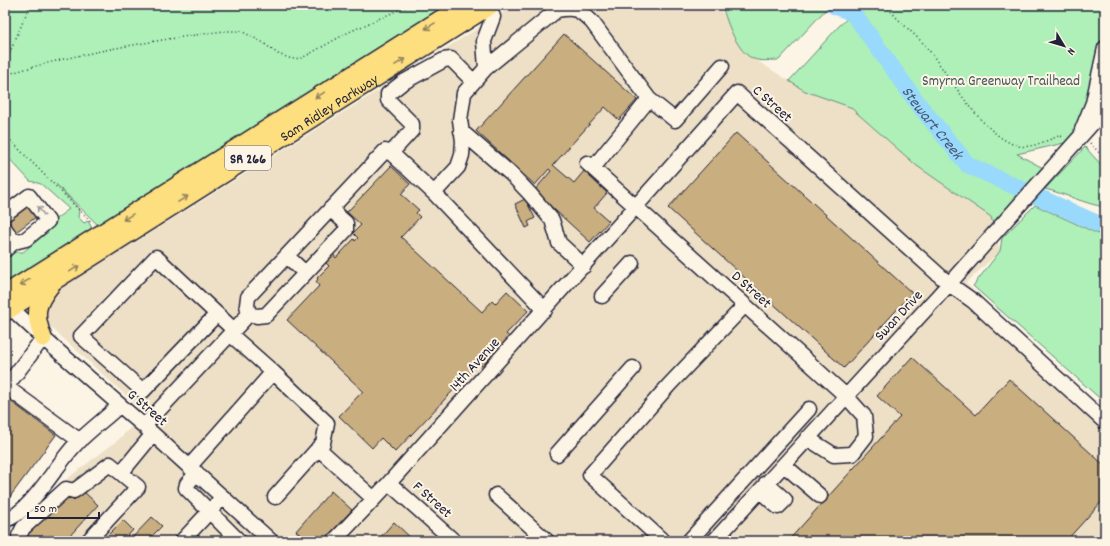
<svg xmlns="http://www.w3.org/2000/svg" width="1110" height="546" font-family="Dekko,sans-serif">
<rect width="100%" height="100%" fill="#fcf5e5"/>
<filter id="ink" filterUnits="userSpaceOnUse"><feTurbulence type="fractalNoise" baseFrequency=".025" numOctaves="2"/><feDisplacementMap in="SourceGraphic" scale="8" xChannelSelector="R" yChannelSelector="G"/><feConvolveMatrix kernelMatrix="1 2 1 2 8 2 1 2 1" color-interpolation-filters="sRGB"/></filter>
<g filter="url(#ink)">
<path fill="#ede0c6" d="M 515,5 L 717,5 L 756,60 L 805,91 L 850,107 L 917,166 L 991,217 L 1000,251 L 966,283 L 1105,412 L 1105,541 L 5,541 L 5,526 L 118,440 L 145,413 L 30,308 Z"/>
<path fill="#aef0b8" stroke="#68897a" d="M 5,5 L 452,5 L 102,229 L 56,184 L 79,209 L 78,217 L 84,223 L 88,221 L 94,232 L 8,282 L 5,280 L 5,260 L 15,252 L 23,252 L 48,232 L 53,221 L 69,209 L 41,184 L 30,181 L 5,154 Z
M 719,5 L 1105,5 L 1105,55 L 1077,140 L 1017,154 L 1043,168 L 993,224 L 991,217 L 917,166 L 850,107 L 805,91 L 789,81 L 839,26 L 853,13 L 829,6 L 779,60 C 772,60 761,62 754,59 C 737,53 727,22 722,6 Z
M 1085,147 L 1105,169 L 1105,207 C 1085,204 1066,194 1045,189 Z
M 1035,205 L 1105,237 L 1105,403 L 973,286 L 1000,251 L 1002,238 Z"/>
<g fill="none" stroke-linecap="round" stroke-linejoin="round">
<path stroke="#99d9fb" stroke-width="17" id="s1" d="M 833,5 L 853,13 L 919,105 L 968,165 L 1105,227"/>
</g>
<path fill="#c9ae7f" stroke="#22223b" d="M 564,34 L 637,100 L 619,120 L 605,107 L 553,165 L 574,183 L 584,171 L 607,193 L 594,208 L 609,221 L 590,242 L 534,191 L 551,171 L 549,169 L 535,185 L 476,131 Z
M 736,133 L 912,293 L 844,368 L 668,208 Z
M 391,166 L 410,184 L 401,194 L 419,210 L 416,213 L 420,217 L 401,237 L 482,312 L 492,301 L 495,304 L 507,291 L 528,311 L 506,334 L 512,339 L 484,368 L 479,363 L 395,452 L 381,438 L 372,448 L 339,416 L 363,391 L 287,320 L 319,286 L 316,282 L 318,279 L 317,278 L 329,266 L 325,262 L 333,254 L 336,258 L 354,239 L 355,241 L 358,238 L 353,233 L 361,225 L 347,212 Z
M 525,199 L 535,218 L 528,222 L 530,226 L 526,228 L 515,204 Z
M 27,205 L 36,217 L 16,232 L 7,220 Z
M 912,357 L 976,415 L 1009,379 L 1105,466 L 1105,498 L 1066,541 L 788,541 L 900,417 L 877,396 Z
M 5,397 L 56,435 L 9,498 L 5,495 Z
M 83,491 L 98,505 L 65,541 L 26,541 L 24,539 L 67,493 L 74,500 Z
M 331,491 L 352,510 L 323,541 L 308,541 L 296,531 Z
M 152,517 L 162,526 L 147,541 L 129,541 Z
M 123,520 L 133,530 L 123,541 L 102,541 Z
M 394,522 L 414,541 L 377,541 Z"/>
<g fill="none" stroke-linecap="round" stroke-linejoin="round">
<defs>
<path id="minor" d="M 486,68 L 557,10 C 575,7 579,9 592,22 L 649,99 L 593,168
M 649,99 L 675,120 L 722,66
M 1082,130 L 1093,103 L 1105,48
M 461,131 L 511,174 L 530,194 L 552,220 L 559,243 L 584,266
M 391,153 L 412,130 L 412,124 L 388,100 L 388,94 L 402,83 L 444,60 L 451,59 L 473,81
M 587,163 L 846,396 L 864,416 L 866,436 L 852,454 L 834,455 L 807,438
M 434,193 L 545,310
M 5,214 L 29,196 L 48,221 L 26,239 L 14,242 L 5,250
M 5,229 L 14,242
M 287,256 L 305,273
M 602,296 L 632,263
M 6,299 L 11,308 L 43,338 L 153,434 L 271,541
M 217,314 L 143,391 L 81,336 L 156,257 L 234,330
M 249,314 L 257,316 L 266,315 L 346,230 L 346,223 L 330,209
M 230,334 L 273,372
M 5,386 L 80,441
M 6,387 L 43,338
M 144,426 L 249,314 L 247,305 L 248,297 L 385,151 L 391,153 L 434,193 L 458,167 L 462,155 L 463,141 L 460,120 L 464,93 L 486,68 L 484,41 L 493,17 L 489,5
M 318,448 L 374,499
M 557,454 L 633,368
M 784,465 L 820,496
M 189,467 L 273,372 L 327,423 L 323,443 L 275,497
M 121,473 L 153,434
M 197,473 L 187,484 L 186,488 L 239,541
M 389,483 L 454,541
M 760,491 L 778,507 L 785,500 L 766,483
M 496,495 L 547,541
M 5,520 C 30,514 57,463 76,444 C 90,430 106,418 120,405
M 20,541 L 19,536 L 23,528 L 66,489 L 74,491 L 110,464 L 138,487 L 88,541
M 182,541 L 223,497
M 334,541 L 389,483 L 737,93 L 949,284 L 973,301 L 1105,422
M 663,541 L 590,475 L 669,385 L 745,305
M 689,541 L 809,409
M 714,541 L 949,284 L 1105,109"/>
<g id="major">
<path d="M 5,294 L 463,5"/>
<path id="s2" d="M 5,312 L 491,5"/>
<path d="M 43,338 C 34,314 35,305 51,285"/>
</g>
</defs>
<use href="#minor" stroke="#22223b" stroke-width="17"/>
<use href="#major" stroke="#22223b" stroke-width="20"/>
<path stroke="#22223b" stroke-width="1.5" stroke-dasharray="1 3" stroke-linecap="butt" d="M 886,5 C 896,19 910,30 922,42 C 948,71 980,135 1018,146 C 1030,149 1048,140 1059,136 L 1065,137
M 5,64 L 30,5
M 5,75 C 76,53 151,41 224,31 L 241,31 L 262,42 L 278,54 L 292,59 L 302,58 L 349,32 L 410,5
M 5,135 L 92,223
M 1090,143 L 1105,159"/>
<use href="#minor" stroke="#fcf5e5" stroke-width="14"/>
<use href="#major" stroke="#fddf80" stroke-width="17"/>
</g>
<defs><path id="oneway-shaft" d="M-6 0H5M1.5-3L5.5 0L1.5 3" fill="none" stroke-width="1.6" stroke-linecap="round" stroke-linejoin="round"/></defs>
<g stroke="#90805e">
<use href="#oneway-shaft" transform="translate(430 26) rotate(148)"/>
<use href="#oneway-shaft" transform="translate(400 62) rotate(-32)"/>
<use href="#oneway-shaft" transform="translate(320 95) rotate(148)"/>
<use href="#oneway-shaft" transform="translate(183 199) rotate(-32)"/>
<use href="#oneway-shaft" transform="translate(128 217) rotate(148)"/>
<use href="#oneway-shaft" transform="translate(74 269) rotate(-32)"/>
<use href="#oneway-shaft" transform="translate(25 282) rotate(148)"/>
</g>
<use stroke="#9a9698" href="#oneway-shaft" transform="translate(41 211) rotate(-128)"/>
</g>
<g text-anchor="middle" stroke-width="4" stroke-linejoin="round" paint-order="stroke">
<rect fill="#fcf5e5" stroke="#63616e" stroke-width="1" x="225" y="146" width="46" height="24" rx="3"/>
<g font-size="14" font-weight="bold" fill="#22223b">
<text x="248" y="163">SR 266</text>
</g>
<g font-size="15" fill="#45565a" stroke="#fcf5e5">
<text x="1001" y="85">Smyrna Greenway Trailhead</text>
</g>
<g font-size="15" fill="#22223b" stroke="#fcf5e5">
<text transform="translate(773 103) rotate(42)" y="5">C Street</text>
<text dy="5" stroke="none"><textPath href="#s2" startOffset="383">Sam Ridley Parkway</textPath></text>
<text transform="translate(752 289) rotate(42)" y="5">D Street</text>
<text transform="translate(898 315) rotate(-47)" y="5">Swan Drive</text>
<text transform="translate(474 364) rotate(-48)" y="5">14th Avenue</text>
<text transform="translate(148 407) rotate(41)" y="5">G Street</text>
<text transform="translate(433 499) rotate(42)" y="5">F Street</text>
</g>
<g font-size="16" font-style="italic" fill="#465975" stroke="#fcf5e5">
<text dy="6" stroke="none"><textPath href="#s1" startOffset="157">Stewart Creek</textPath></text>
</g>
</g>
<rect width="1110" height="546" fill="none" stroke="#fcf5e5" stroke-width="20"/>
<rect x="10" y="10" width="1090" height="526" fill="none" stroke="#22223b" stroke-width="1.5" filter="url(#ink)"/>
<g transform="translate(1064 46) rotate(128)" stroke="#fcf5e5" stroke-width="3" paint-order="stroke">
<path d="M0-3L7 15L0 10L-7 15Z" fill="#22223b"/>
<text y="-6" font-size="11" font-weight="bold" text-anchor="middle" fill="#22223b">N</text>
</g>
<path d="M28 512v6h71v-6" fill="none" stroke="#22223b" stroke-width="2"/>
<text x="34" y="512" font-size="12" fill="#22223b" stroke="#fcf5e5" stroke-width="3" paint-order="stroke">50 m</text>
</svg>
